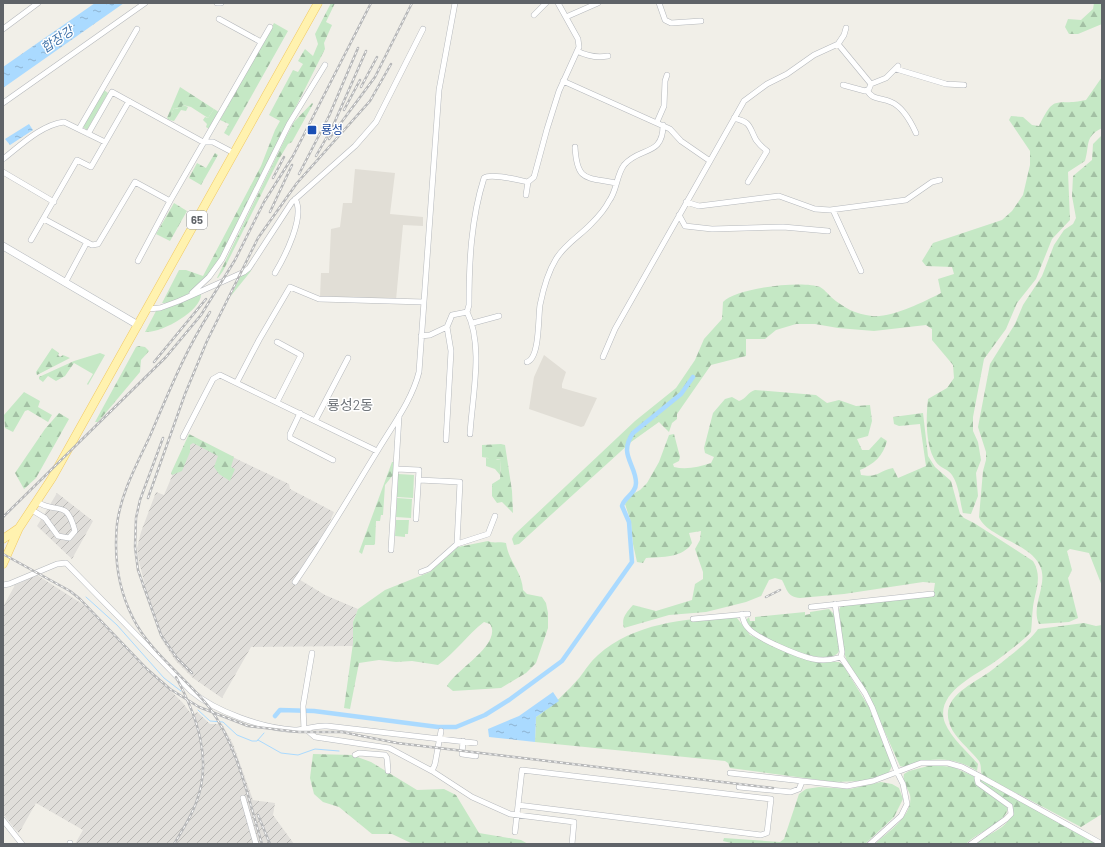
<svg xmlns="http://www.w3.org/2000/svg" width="1105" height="847" font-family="Barlow,'Noto Sans KR',sans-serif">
<defs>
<pattern id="industrial-furrows" width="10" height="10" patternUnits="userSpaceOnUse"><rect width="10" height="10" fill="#e0deda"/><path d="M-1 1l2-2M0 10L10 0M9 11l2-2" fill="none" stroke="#b9b8b5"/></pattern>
<pattern id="forest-firs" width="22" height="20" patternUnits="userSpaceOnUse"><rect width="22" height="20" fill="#c5e8c5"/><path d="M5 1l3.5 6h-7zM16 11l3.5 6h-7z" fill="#a3c0a4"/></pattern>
<pattern id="water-ripples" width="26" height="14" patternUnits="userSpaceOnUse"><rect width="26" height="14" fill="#aadaff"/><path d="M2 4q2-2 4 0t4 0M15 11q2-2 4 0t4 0" fill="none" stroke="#8eb4d2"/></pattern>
</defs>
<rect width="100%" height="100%" fill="#f1efe8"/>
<path fill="url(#industrial-furrows)" d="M 189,436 L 289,484 L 290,489 L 334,512 L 321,541 L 297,578 L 325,595 L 358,609 L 353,622 L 353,646 L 251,647 L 222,698 L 193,678 L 175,660 L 162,640 L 142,586 L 145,585 L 139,562 L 137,548 L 141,532 L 156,492 L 164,495 Z
M 57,493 L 93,521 L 72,559 L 37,526 Z
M 37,575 L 84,605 L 182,702 L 192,715 L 197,712 L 210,724 L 222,724 L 233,744 L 253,800 L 275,803 L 273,815 L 294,844 L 75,844 L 83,830 L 36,803 L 19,833 L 15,829 L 3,814 L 3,607 L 15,585 Z"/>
<path fill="#e1ded6" d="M 355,169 L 395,173 L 390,214 L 423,217 L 423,226 L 403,225 L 396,300 L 320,297 L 321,273 L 329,273 L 331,229 L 340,227 L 343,203 L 352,203 Z
M 544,355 L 566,372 L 562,384 L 562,388 L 597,398 L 584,426 L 581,427 L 529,409 L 534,377 Z"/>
<path fill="#c5e8c5" d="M 104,90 L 108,93 L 87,130 L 83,127 Z
M 183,105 L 188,107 L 186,111 L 181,110 L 174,121 L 169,120 L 174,108 L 178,109 Z
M 214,109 L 219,112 L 209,129 L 206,127 L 207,124 L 203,120 L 205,117 L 208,118 Z
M 100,353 L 105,355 L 88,385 L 87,384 L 93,374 L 74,363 L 74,361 Z
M 486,458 L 501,460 L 500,475 L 495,469 L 486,466 Z
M 398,474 L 414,475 L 413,498 L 397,497 Z
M 397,498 L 412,499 L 411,518 L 396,517 Z
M 396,520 L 409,520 L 408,534 L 405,534 L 405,537 L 395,536 Z"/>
<path fill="url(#forest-firs)" d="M 331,3 L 335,3 L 326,22 L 332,25 L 324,43 L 325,49 L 220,258 C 208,276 186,304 162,303 L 179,270 L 186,270 L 203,276 L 261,166 L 275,130 L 280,121 L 269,115 L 293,70 L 298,72 L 303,64 L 298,61 L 305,49 L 313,56 L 318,44 L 315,34 Z
M 1094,3 L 1102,3 L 1102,24 L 1078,34 L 1069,34 L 1065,27 L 1068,19 L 1081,20 L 1093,9 Z
M 274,23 L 288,31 L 229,136 L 224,133 L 229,124 L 220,120 Z
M 1102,77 L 1102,128 C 1084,137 1090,145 1085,161 L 1068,172 L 1070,220 L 1052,239 L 1036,279 L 1017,303 L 1006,329 L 984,359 L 973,417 L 973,431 L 978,442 L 981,460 L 976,473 L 978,496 L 971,514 L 963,513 C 960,502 959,485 952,475 C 948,469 940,468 936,462 C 925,446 926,417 928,399 L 947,388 L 954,378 L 953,365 L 932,340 L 932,329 L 926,325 L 874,331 L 838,328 L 815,324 L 796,324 L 776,330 L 765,339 L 746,339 L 746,356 L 711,365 L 677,414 L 677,419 L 672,423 L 669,432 L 659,422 L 631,442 L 519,544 L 514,545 L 512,539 L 514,535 L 635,421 L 676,388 L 695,360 L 704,339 L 722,319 L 723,302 C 735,288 802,280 820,287 C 824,289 828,294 831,297 C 844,308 855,314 872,316 C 892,318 923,302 941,293 L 938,279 L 954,274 L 952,267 L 926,266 L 922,261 L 933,243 L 1002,220 L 1012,211 L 1023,195 L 1030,165 L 1030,151 L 1009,120 L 1011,116 L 1023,117 L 1032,125 L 1039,126 C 1056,92 1054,107 1086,100 Z
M 180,87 L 214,109 L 208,118 L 191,107 L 183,105 L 180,109 L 174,108 L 169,120 L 167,118 Z
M 312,103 L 313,104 L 292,142 L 288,144 L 279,159 L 223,271 L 218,278 L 217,278 L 286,137 L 294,122 Z
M 1102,135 L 1102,586 L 1089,553 L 1070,549 L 1067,551 L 1072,570 L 1068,578 L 1078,618 L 1069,622 L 1039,624 C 1030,605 1050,583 1039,564 C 1028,543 986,536 979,517 L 983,471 L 986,460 L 986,452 L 978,427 L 990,364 L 1015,324 L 1023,305 L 1042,276 L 1054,245 L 1064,230 L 1073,224 L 1076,218 L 1072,196 L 1073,176 L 1092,160 L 1093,144 Z
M 215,153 L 218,155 L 201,185 L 189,178 L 197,163 L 206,168 Z
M 174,203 L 187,211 L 170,241 L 156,234 Z
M 250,269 L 251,271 L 230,297 L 241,275 Z
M 201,294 C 202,311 160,334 145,332 L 156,311 Z
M 139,346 L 145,347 L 149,351 L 141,360 L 140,372 L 98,422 L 95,422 L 136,347 Z
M 52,348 L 59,353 L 58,355 L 60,357 L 63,355 L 70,358 L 37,375 L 36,372 Z
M 74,361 L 74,363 L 65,376 L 56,381 L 48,376 L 43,382 L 39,379 L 39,377 Z
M 755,390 L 816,395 L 827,403 L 839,400 L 856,406 L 870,405 L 872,421 L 868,436 L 857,439 L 862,450 L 869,450 L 881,437 L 887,441 C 883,456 874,464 860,470 L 861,475 C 879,478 878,471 893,468 L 898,478 L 926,466 L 920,424 L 899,426 L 894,424 L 893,417 L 923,413 L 928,456 L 935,467 L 951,481 L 960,514 L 964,518 L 974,523 L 1033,561 C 1043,577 1035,591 1033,607 C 1032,615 1032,623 1031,632 C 1026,638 1001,658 993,663 C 974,676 934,694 945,723 C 951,738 968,752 978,764 L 977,771 C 953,756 930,757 904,767 L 900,766 L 867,692 L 847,661 L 844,653 L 839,610 L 841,605 L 933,596 L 935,583 L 923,582 L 844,594 L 800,598 C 787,597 787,589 782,580 L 775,578 L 769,580 L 761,596 L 746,602 L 706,612 L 669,615 L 624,628 C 621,618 626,613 633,605 L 656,611 L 692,600 L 695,584 L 703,579 L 703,572 L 695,549 L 700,540 L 701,531 L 689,533 L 692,543 C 683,558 662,557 646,558 L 643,563 L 637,562 L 633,544 L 631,522 L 625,504 L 631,495 L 640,490 L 647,483 L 659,462 L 669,435 L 674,434 L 680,457 L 679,461 L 673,464 L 674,467 C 686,470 699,467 711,463 L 714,457 L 705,453 L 704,448 L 713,413 L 725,399 L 732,397 L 739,401 C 746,399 748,392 755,390 Z
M 24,392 L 40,401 L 38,407 L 52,415 L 48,422 L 28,410 L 25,411 L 13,432 L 5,428 L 4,415 Z
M 59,413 L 69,419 L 36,478 L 24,489 L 15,473 L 45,429 Z
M 189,434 L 234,457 L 231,467 L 235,469 L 230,481 L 219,474 L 214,467 L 218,456 L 193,443 L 190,445 L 190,452 L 182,471 L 172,475 L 171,473 Z
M 501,444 L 505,445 L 512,491 L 513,513 L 502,502 L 497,503 L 492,496 L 492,484 L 500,479 L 501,460 L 497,459 L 492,462 L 488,458 L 482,457 L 482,445 Z
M 392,462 L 394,462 L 393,475 L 385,485 L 383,515 L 381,515 L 380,521 L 376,521 L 375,544 L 374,545 L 365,545 L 362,554 L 359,552 Z
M 488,541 C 494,544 500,541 506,543 C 509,563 522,571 523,590 L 527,594 L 542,597 L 546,603 L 548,613 L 548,628 L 536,663 L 526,673 L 501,688 L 453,691 L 447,686 C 454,671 503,644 490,624 L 484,622 C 467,635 455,653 438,665 L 412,661 L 396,662 L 379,660 L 359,663 L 350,709 L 344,708 L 353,643 L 353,622 L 358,609 L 385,590 L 430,572 L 458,547 Z
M 829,609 L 835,615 L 839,651 C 831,671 749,637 746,620 L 749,617 L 750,621 L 755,621 L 755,617 L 805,612 L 805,615 L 810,614 L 810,612 Z
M 730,616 L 737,618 L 750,635 L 761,640 L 811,661 L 839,662 L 843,665 L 869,707 L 892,766 L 888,774 L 863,781 L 834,782 L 730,768 L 728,763 L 725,761 L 535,742 L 536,717 C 553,705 567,692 580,677 C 586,669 590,662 598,655 C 634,623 684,619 730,616 Z
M 1084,623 L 1096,626 L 1102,625 L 1102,814 L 1081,827 L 982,775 C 980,771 982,766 979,761 C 970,749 953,737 949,722 C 941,695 976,683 992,670 C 1005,660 1030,641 1038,629 Z
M 313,754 L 352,755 L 371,762 L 417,790 L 444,789 L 456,795 L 479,833 L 521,840 L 528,844 L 413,844 L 392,834 L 372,834 L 339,807 L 323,802 L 314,794 L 310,778 Z
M 932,765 L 953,767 L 975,777 L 977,785 L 1008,808 C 1007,822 976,833 966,844 L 875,844 C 887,832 914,816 910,795 C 908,788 902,782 904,774 L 909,771 Z
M 980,778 L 1097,844 L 974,844 C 987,834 1014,827 1013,807 L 980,783 Z
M 881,782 L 892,784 L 899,788 L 903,799 L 894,817 L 865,844 L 735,844 L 723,841 L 724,838 L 780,842 L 784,839 L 799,794 L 806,789 L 819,787 L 850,789 Z"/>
<path fill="url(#water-ripples)" d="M 95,3 L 124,3 L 3,88 L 3,67 Z
M 29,124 L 33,130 L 10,145 L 5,139 Z
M 553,692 L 559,701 L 536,717 L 535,742 L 489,737 L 488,729 L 519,716 Z"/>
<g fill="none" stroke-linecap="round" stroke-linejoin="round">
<path stroke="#aadaff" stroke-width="1" d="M 86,597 L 117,625 L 164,678 L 181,691
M 198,710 L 210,721 L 223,722 L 237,735 L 252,741 L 257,741 L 264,733
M 258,740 L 281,753 L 298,755 L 315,749 L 339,751"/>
<path stroke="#aadaff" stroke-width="4.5" d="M 275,716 L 280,710 L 314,711 L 438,727 L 456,727 L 485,715 L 509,700 L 562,661 L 632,562 L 629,522 L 622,506 C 624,497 636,494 636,483 C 636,464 618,455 633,433 L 681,394 L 693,377"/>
<defs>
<path id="street" d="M 217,3 L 221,3
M 659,3 L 665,20 L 671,23 L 701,21
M 534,15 L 546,3
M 566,17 L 598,3
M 219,19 L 261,42
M 3,29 L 38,3
M 838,44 L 871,84 L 869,89 L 865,91 L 843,85
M 577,51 C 587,56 597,58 608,56
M 896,69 L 946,84 L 964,85
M 563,81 L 670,129 L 681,141 L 710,161
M 871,84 L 886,78 L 898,66
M 867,90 C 873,101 881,97 891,102 C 903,107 911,122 916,133
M 3,103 L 145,3
M 734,118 C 752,123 748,125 756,140 C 759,144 763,148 767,151 L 748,182
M 657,122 L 664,106 L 665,81 L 667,75
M 79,129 L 137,29
M 88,134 L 112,92 L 203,142 L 213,142 L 234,153
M 575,147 C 577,182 586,177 616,183
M 3,159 C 21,145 41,125 64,122 L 105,142
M 3,172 L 54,202
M 526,195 L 528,182
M 686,202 L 699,206 L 779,196 L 815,209 L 830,210 L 906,200 L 932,182 L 940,180
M 833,210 L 861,271
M 679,215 L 685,226 L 712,229 L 783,227 L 828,231
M 44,219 L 92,245 L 98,244 L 135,182 L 170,201 L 270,27
M 31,240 L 77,160 L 91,167 L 129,101
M 138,261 L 170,201
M 275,273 C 284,258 306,216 295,199
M 65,283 L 87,242
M 192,293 L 209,277 L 222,259 L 289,124 L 325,65
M 147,309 L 160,308 L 179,301 L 244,272 L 249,268 L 292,202 L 355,146 L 376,122 L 423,29
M 467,312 C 484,345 472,398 470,434
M 473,323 L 499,316
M 421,336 L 430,335 L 447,327 L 452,315 L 467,312 L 469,305 C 469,262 471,219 484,178 C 491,173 518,180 528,182 L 534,177 L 547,129 L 559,91 L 579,47 L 578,39 L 558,3
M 277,342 L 301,355 L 277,402
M 603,357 L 615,329 L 744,101 L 767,84 L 787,74 L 814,55 L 838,44 L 844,35 L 846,28
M 527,362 C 540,358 538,317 540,305 C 543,290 548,272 556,259 C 565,244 580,236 592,223 C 598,217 605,209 609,201 C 617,191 616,176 624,165 C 640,146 663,157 663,125
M 237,382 L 259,340 L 290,287 L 319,299 L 424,302
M 300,413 L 290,434 L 290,438 L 333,460
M 315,421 L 348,358
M 183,437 L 213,379 L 220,375 L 377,451
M 446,440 L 451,351 L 447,327
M 396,469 L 419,470 L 416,519
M 419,480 L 460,482 L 457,544 L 429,569 L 421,572
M 32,510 L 45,518 L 58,536 L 69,538 L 75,531 C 66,498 59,515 37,502
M 457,544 L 488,534 L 495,516
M 391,550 L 399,416
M 295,582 C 325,539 351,494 378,450 C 393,425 412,400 419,372 L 439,90 L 455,3
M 3,585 L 9,584 L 57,564 L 66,563 L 191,691 C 216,712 262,728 294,730 C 306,730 315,725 327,726 L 475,743
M 835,604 L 842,652 L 841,657 L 865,693 L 872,707 L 897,772 L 903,784 L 907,804 L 901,816 L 870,844
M 811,607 L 932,594
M 742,614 C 743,620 744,624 748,628 C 756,638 799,656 813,659 C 822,661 832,660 841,657
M 693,619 L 748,614
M 304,730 L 303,706 L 312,653
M 307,730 L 315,737 L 389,748 L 432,771 L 472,797 L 510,814 L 574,822 L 572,844
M 463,741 L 462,754 L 476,756
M 355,755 L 359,753 L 385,755 L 387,758 L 388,771
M 432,771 L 435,764 L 441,731
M 730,773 L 847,786 L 873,781 L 921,763 L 948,763 L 962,767 L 983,778 L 1102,844
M 739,787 L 791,792 L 799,789 L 802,782
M 243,798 L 256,844
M 3,820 L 22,844
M 515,832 L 522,770 L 771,799 L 767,833 L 761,835 L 518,805
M 70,844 L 70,843
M 971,844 L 1006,819 L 1011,814 L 1010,806 L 978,783 L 977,778"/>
<path id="secondary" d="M 3,246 L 138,325"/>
<path id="primary" d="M 3,539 L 19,528
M 3,564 L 19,528 L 52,478 L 318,3"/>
</defs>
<use href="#street" stroke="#b5b8bc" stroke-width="6"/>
<use href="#secondary" stroke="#b6babf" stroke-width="8"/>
<use href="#primary" stroke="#f2c960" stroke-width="9"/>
<use href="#street" stroke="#fff" stroke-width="5"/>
<use href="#secondary" stroke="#fff" stroke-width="7"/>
<use href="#primary" stroke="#fff2af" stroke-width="8"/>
<defs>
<path id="rail" d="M 361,87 L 377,57
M 344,110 L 360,80
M 329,139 L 375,77 L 412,3
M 316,156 L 332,128 L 366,51
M 299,174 L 329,116 L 358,48
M 273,178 L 284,157
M 270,212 L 292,165
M 210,312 C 185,351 168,394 150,436 C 137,464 121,493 117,524 C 114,555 118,589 133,618 C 149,651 186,678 209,707 C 238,746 248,798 262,844
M 154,362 L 206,299
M 163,438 L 140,500 L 136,518 L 135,547 L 138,570 L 161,635 L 177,658 L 192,673
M 148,498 L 185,394 L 207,341 L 258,238 L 297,183 L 370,101 L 391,64
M 3,517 L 166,357 L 201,315 L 235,260 L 264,202 L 293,156 L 371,3
M 3,554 L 70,591 L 80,599 L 147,669 L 170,689 L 199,707 L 248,726 L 299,732 L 342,732 L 397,743 L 773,788
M 766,597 L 780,590
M 258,815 L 270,844
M 174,844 C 182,831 191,817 196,803 C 213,760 197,716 176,677"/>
</defs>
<use href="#rail" stroke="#b6b7b8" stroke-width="2.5"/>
<use href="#rail" stroke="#fff" stroke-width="1" stroke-dasharray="3" stroke-linecap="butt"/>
</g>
<rect fill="#1a4fb4" stroke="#fff" stroke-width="1.5" x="307" y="125" width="10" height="10" rx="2"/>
<g text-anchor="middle" stroke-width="3" stroke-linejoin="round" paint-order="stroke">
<rect fill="#fff" stroke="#8f9295" stroke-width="1" x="187" y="211" width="20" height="18" rx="3"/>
<g font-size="11" font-weight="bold" fill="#5f6368">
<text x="197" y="224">65</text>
</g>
<g font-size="12" fill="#164399" stroke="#fff" text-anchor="start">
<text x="321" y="134">룡성</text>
</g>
<g font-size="13" font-style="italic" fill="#4174aa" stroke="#fff">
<text transform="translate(57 39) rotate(-34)" y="5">합장강</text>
</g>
<g font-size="14" fill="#70757a" stroke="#fff">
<text x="350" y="410">룡성2동</text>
</g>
</g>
<rect width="1105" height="847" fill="none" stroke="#5f6368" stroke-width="8"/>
</svg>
